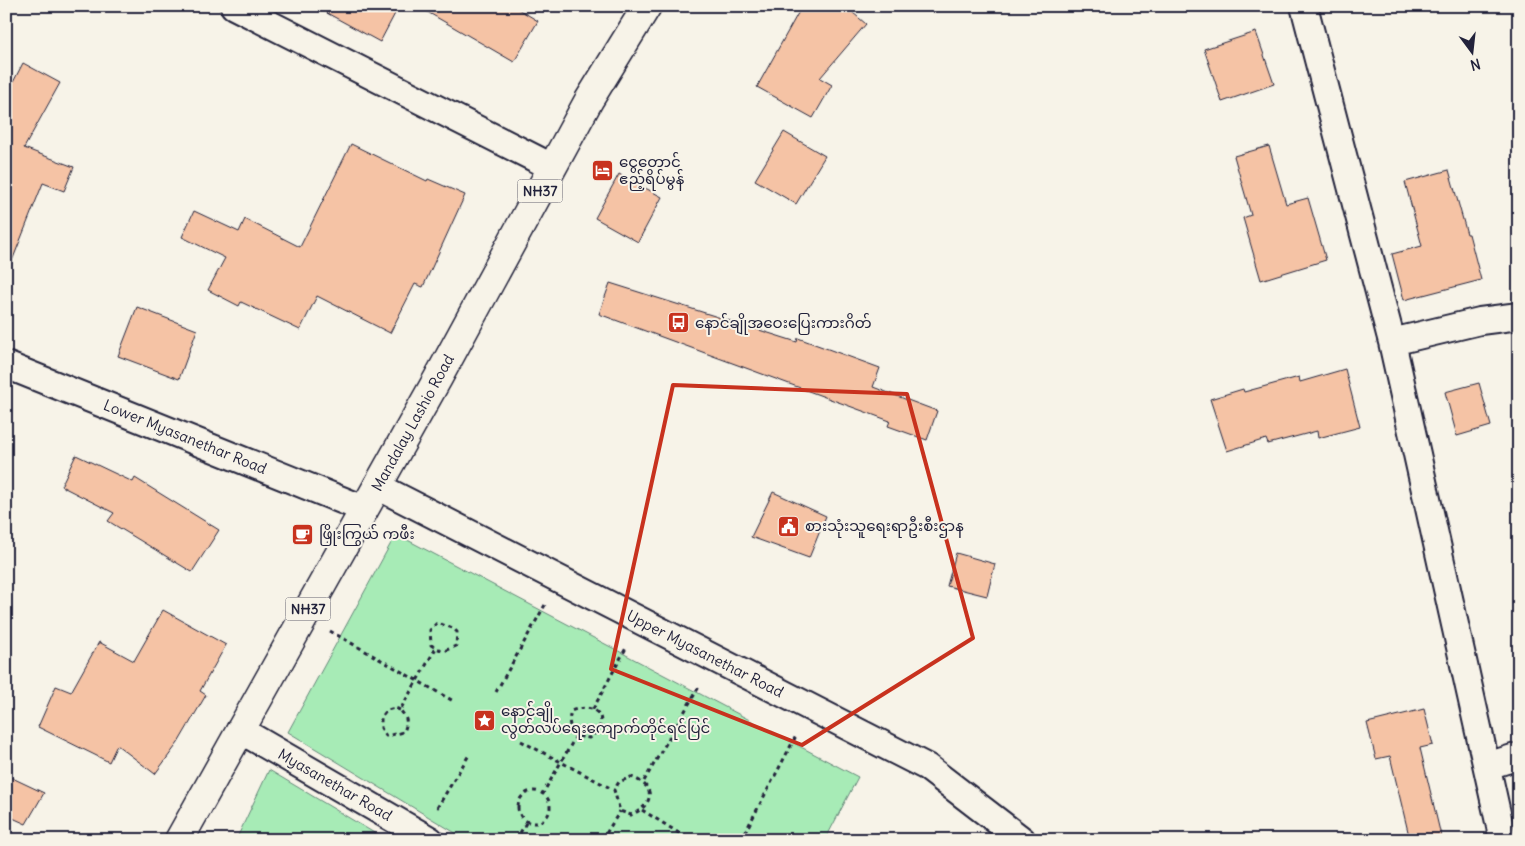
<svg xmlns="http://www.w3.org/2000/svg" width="1525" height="846" font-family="Delius,'Noto Sans Myanmar',sans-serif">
<rect width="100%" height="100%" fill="#f7f3e8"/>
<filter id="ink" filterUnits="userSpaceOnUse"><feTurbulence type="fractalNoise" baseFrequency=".02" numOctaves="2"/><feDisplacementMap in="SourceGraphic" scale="10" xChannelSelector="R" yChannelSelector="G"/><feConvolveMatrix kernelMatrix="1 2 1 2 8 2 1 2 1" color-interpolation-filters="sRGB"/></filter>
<g filter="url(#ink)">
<path fill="#a7ebb6" stroke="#648678" d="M 396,534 L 858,777 L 825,840 L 467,840 L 288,732 Z
M 269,770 L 386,840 L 236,840 Z"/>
<path fill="#f5c3a5" stroke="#22223b" d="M 314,6 L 399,6 L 380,42 Z
M 417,6 L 513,6 L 538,21 L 514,62 Z
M 802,6 L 845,6 L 866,24 L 820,78 L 832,85 L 813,118 L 757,87 Z
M 1256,32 L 1274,84 L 1222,102 L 1204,49 Z
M 23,63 L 60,83 L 24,148 L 74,167 L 64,191 L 43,183 L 8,271 L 6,270 L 6,96 Z
M 784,132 L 825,156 L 796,204 L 755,180 Z
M 351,144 L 427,181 L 428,179 L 465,195 L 423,287 L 415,284 L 390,333 L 317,296 L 300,330 L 241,302 L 239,306 L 208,290 L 225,258 L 182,237 L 194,211 L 239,232 L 245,219 L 300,247 Z
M 1269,146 L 1286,204 L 1308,198 L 1326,260 L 1261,280 L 1243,218 L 1251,215 L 1234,156 Z
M 1449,170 L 1467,234 L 1469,234 L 1481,280 L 1404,300 L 1392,254 L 1422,246 L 1405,182 Z
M 619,174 L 662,197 L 638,242 L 595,218 Z
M 610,283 L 797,342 L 798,338 L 880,368 L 873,387 L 937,411 L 927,440 L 888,426 L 890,421 L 599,314 Z
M 137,307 L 197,330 L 179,379 L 118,356 Z
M 1345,369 L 1360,427 L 1318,438 L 1317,431 L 1268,444 L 1266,439 L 1227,451 L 1210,399 L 1243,389 L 1244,392 L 1299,377 L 1300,382 Z
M 1479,383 L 1491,426 L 1457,436 L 1445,392 Z
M 76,455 L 133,482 L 135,478 L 219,530 L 192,572 L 108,521 L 114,513 L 61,486 Z
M 773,492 L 826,516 L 809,558 L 751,537 Z
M 956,553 L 995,564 L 987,596 L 947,586 Z
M 163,610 L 226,645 L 200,691 L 206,695 L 178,743 L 155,774 L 117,745 L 109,762 L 38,727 L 56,686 L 71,692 L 99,642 L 134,661 Z
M 1424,709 L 1433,745 L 1420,748 L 1442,840 L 1410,840 L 1390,756 L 1376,759 L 1367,723 Z
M 6,775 L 44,793 L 26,824 L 6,815 Z"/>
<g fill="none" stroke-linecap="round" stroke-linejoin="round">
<defs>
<path id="street" d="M 234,6 L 552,167
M 1304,6 L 1392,342 L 1503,840
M 1392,342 L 1480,321 L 1519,316
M 6,365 L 364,509
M 377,486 L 927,767 L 1022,840
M 240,730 L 430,840
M 1487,766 L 1519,756"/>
<path id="highway" d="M 179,840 L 438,378 L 589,100 L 647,6"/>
</defs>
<use href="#street" stroke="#22223b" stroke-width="30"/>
<use href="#highway" stroke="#22223b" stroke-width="31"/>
<path stroke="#22223b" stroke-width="3" stroke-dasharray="4 4" stroke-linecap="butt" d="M 330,631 L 455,702
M 496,692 L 545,605
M 593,709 L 626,648
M 400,710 L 395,708 L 387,710 L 381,718 L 381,728 L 386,736 L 404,732 C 408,721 407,718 400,710 L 436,648 L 431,645 L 430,630 L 437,623 L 453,628 L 457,632 L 456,646 L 444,651 L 436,648
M 521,741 L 614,790 L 620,811 L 631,815 C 654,805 657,786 631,777 L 619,782 L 614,790
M 644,781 L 700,685
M518 807a16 16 0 1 1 32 0a16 16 0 1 1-32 0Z
M 542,795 L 576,736 C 569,728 568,722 571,711 C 599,700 612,723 589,738 L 576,736
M 437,808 L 469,755
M 642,810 L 690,840
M 516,840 L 527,821
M 602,840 L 620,811
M 741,840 L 797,734"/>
<use href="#street" stroke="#f7f3e8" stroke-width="26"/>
<use href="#highway" stroke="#f7f3e8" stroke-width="28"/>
</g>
</g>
<path fill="none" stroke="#c8321e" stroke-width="4" stroke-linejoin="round" d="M 673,385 L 907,394 L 973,638 L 802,745 L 611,669 Z"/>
<defs>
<symbol id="hotel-square" viewBox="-11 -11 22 22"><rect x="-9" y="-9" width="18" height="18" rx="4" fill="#c8321e" stroke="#f7f3e8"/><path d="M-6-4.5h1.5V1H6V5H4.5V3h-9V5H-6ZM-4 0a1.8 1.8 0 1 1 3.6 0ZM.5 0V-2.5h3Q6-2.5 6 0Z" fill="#fff"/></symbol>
<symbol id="bus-square" viewBox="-11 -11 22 22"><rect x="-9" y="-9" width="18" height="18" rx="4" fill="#c8321e" stroke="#f7f3e8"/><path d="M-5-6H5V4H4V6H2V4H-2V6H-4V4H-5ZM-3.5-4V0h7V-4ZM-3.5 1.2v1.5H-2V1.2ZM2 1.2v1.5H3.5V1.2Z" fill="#fff"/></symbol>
<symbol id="civic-square" viewBox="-11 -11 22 22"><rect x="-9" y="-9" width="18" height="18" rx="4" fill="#c8321e" stroke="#f7f3e8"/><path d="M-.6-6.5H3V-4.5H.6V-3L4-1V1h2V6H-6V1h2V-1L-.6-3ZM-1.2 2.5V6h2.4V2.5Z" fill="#fff"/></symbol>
<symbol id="cafe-square" viewBox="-11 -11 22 22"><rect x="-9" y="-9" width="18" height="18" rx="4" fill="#c8321e" stroke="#f7f3e8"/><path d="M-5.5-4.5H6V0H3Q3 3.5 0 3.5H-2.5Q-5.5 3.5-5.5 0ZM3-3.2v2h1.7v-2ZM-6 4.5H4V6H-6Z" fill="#fff"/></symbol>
<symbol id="sight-square" viewBox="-11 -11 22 22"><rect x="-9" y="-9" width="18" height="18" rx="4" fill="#c8321e" stroke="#f7f3e8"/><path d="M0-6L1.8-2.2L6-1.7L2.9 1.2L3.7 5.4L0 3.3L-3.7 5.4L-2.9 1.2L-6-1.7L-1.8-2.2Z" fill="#fff"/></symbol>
</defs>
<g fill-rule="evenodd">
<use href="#hotel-square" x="590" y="158" width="25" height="25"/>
<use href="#bus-square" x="666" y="310" width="25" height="25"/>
<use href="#civic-square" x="776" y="514" width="25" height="25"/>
<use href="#cafe-square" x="290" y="522" width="25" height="25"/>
<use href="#sight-square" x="472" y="708" width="25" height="25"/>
</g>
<g text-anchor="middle" stroke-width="4" stroke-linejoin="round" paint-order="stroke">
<g fill="#f7f3e8" stroke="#62616f" stroke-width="1">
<rect x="517.5" y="179.5" width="45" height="23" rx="4"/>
<rect x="285.5" y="597.5" width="45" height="23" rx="4"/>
</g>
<g font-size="14" font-weight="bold" fill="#22223b">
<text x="540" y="196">NH37</text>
<text x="308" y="614">NH37</text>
</g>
<g font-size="15" fill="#22223b" stroke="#f7f3e8" text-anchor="start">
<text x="619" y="167">ငွေတောင်<tspan x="619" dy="17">ဧည့်ရိပ်မွန်</tspan></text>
<text x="695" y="328">နောင်ချိုအဝေးပြေးကားဂိတ်</text>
<text x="805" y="531">စားသုံးသူရေးရာဦးစီးဌာန</text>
<text x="319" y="539">ဖြိုးကြွယ် ကဖီး</text>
<text x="501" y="716">နောင်ချို<tspan x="501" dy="17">လွတ်လပ်ရေးကျောက်တိုင်ရင်ပြင်</tspan></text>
</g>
<g font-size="15" fill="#22223b" stroke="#f7f3e8">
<text transform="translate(413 423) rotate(-61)" y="5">Mandalay Lashio Road</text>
<text transform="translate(185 437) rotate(22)" y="5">Lower Myasanethar Road</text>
<text transform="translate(705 654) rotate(27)" y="5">Upper Myasanethar Road</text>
<text transform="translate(335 785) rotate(30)" y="5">Myasanethar Road</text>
</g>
</g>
<rect width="1525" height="846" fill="none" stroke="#f7f3e8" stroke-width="25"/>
<rect x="12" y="12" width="1500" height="821" fill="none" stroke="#22223b" stroke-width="2" filter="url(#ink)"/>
<g transform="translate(1472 52) rotate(165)" stroke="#f7f3e8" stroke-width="4" paint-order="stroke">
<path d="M0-4L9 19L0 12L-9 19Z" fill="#22223b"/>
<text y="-8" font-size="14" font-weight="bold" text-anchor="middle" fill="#22223b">N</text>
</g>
</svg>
